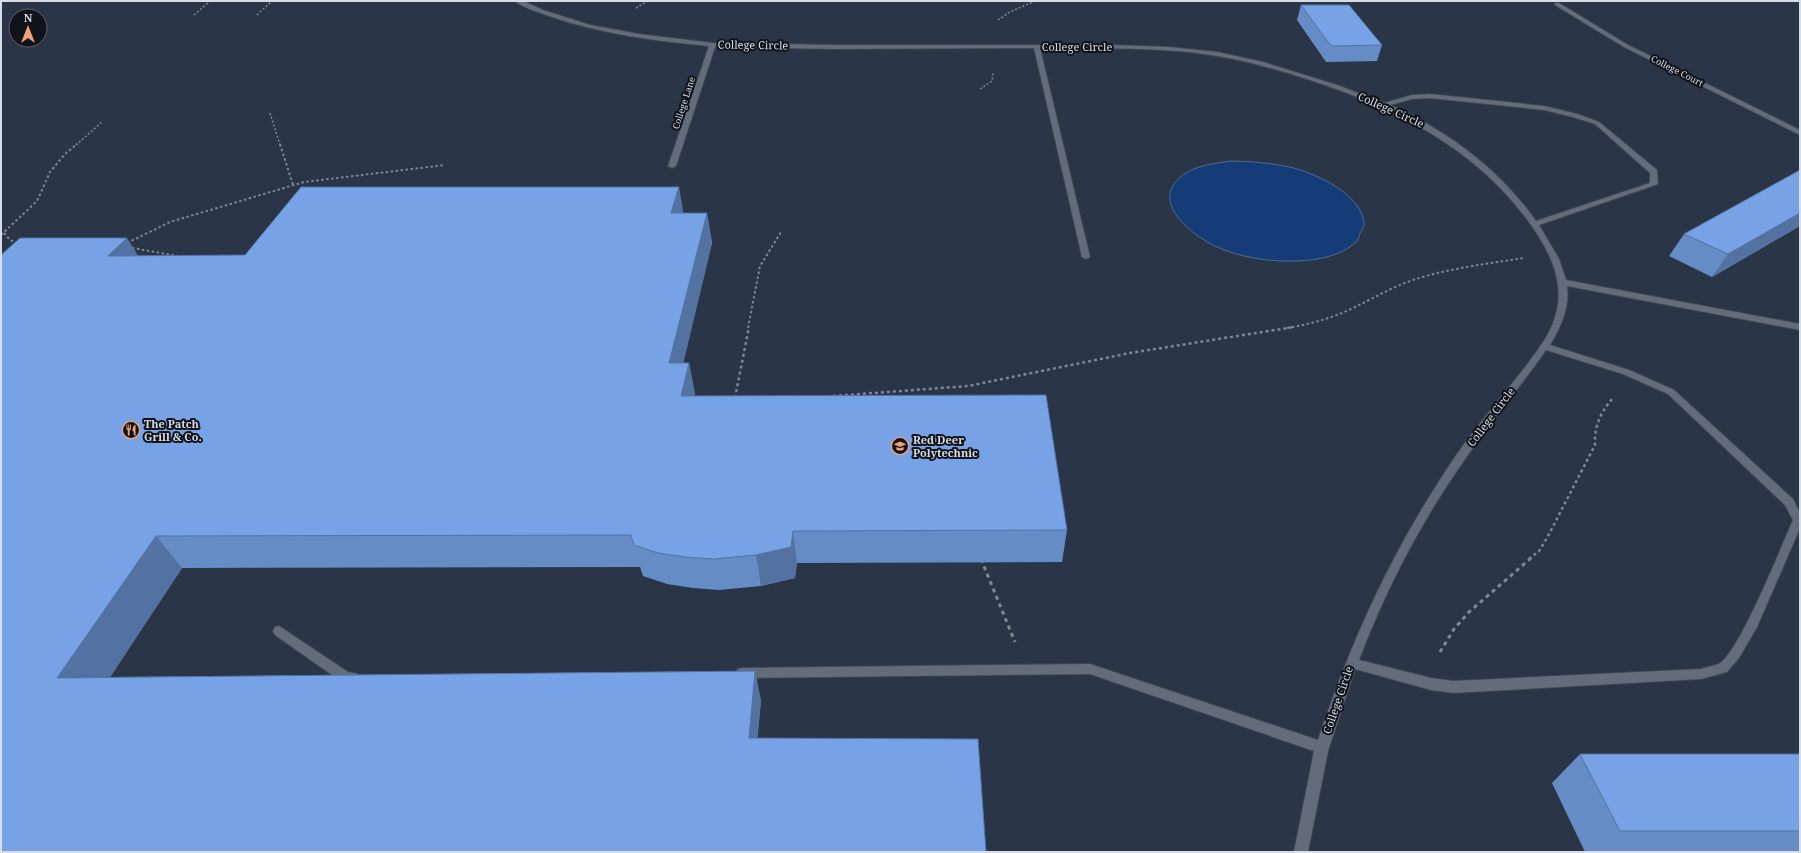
<svg xmlns="http://www.w3.org/2000/svg" width="1801" height="853" font-family="'Noto Serif',serif">
<rect width="100%" height="100%" fill="#232b38"/>
<path fill="#2a3547" fill-rule="evenodd" d="M 1,1 L 1800,1 L 1800,852 L 1,852 ZM 16,16 L 40,16 L 40,40 L 16,40 Z"/>
<path fill="#153c77" stroke="#4f6c98" d="M 1232,161 C 1262,162 1293,164 1320,178 C 1337,185 1364,204 1364,224 C 1364,227 1361,231 1360,233 C 1359,236 1359,239 1357,241 C 1342,256 1318,260 1298,261 C 1271,262 1240,258 1215,246 C 1189,233 1146,199 1186,173 C 1199,165 1216,163 1232,161 Z"/>
<g fill="none" stroke-linecap="round" stroke-linejoin="round">
<defs>
<path id="minor" d="M 515,1 L 523,1 L 543,10 L 590,25 L 639,34 L 713,43 L 834,45 L 1112,45 L 1169,47 L 1217,52 L 1263,62 L 1337,85 L 1384,103 L 1412,95 L 1430,94 L 1544,106 L 1577,114 L 1599,122 L 1657,170 L 1658,184 L 1539,225 L 1559,259 L 1566,280 L 1800,324 L 1800,330 L 1567,286 C 1570,307 1561,327 1550,345 L 1629,370 L 1674,390 L 1793,499 L 1800,513 L 1800,528 L 1757,627 L 1739,658 L 1727,672 L 1701,679 L 1454,693 L 1431,690 L 1355,669 L 1328,751 L 1308,852 L 1294,852 L 1314,751 L 1090,674 L 742,678 L 738,677 L 736,673 L 738,669 L 742,668 L 1090,664 L 1318,740 C 1352,638 1393,549 1453,460 C 1475,427 1502,397 1526,366 C 1537,351 1550,335 1555,317 C 1567,281 1547,246 1526,218 C 1472,146 1393,107 1310,80 C 1270,67 1230,56 1188,52 C 1139,47 1090,49 1040,48 L 1090,257 L 1086,259 L 1082,257 L 1034,48 L 834,49 L 715,47 L 676,166 L 672,168 L 668,166 L 709,46 C 655,41 601,34 549,16 C 538,12 524,8 515,1 ZM 1430,98 L 1544,110 L 1573,117 L 1595,124 L 1650,173 L 1650,183 L 1536,221 C 1499,169 1448,131 1390,105 L 1412,99 ZM 1546,350 L 1623,374 L 1668,394 L 1785,505 L 1793,520 C 1781,547 1740,651 1719,664 C 1714,666 1706,667 1701,669 L 1454,681 L 1431,678 L 1359,660 C 1387,586 1424,516 1470,452 C 1494,417 1522,385 1546,350 Z
M 1555,3 L 1559,3 L 1628,45 L 1800,130 L 1800,135 L 1624,47 L 1555,5 Z
M 279,626 L 348,672 L 358,674 L 360,678 L 358,682 L 354,684 L 342,682 L 275,635 L 273,631 L 275,627 Z"/>
</defs>
<use href="#minor" stroke="#414752" stroke-width="2"/>
<path stroke="#808792" stroke-width="1.5" stroke-dasharray="2 2" stroke-linecap="butt" d="M 636,8 L 648,1
M 194,15 L 210,1
M 257,15 L 272,1
M 998,20 L 1010,12 L 1035,1
M 980,89 L 992,81 L 993,72
M 270,113 L 280,145
M 76,145 L 102,122"/>
<path stroke="#808792" stroke-width="2" stroke-dasharray="2.5 2.5" stroke-linecap="butt" d="M 280,144 L 293,185
M 4,233 L 10,240 L 17,243
M 1,235 L 37,201 L 50,172 L 65,154 L 77,144
M 127,243 L 170,222 L 304,182 L 445,165
M 132,248 L 178,256
M 748,328 L 760,266 L 781,232
M 1287,328 C 1311,324 1333,318 1355,307 C 1374,298 1392,287 1413,280 C 1449,268 1487,264 1524,258"/>
<path stroke="#808792" stroke-width="2.5" stroke-dasharray="3 3" stroke-linecap="butt" d="M 833,396 L 968,386 L 1130,353 L 1294,327
M 735,398 L 749,327
M 1529,559 L 1539,551 L 1547,538 L 1595,445 C 1594,426 1601,411 1614,397"/>
<path stroke="#808792" stroke-width="3" stroke-dasharray="4 4" stroke-linecap="butt" d="M 981,559 L 1015,642
M 1440,652 L 1454,629 L 1468,613 L 1531,558"/>
<use href="#minor" fill="#626c7b" fill-rule="evenodd"/>
</g>
<path fill="#668cc6" d="M 1301,5 L 1382,45 L 1377,61 L 1326,62 L 1297,20 Z
M 1800,170 L 1800,226 L 1712,277 L 1669,256 L 1684,234 Z
M 683,213 L 707,213 L 712,243 L 683,363 L 689,363 L 695,394 L 695,396 L 1067,530 L 1062,562 L 797,563 L 795,578 L 761,586 L 719,590 L 693,588 L 667,584 L 643,576 L 640,567 L 182,568 L 110,677 L 755,671 L 761,701 L 757,738 L 1,852 L 139,256 L 245,255 Z
M 1580,754 L 1800,754 L 1800,852 L 1585,852 L 1552,783 Z"/>
<path fill="#5372a1" d="M 679,187 L 684,216 L 671,213 Z
M 707,213 L 712,243 L 676,394 L 669,363 Z
M 1800,213 L 1800,226 L 1712,277 L 1728,254 Z
M 127,238 L 146,268 L 108,256 Z
M 689,363 L 695,394 L 688,428 L 681,396 Z
M 793,531 L 797,563 L 795,578 L 761,586 L 756,555 Z
M 156,536 L 182,568 L 90,708 L 57,678 Z
M 755,671 L 761,701 L 755,767 L 749,738 Z"/>
<path fill="#77a3e6" stroke="#5372a1" d="M 1301,5 L 1349,5 L 1382,45 L 1331,46 Z
M 1800,170 L 1800,213 L 1728,254 L 1684,234 Z
M 301,187 L 679,187 L 671,213 L 707,213 L 669,363 L 689,363 L 681,396 L 1046,395 L 1067,530 L 793,531 L 791,547 L 756,555 L 713,559 L 685,557 L 658,553 L 634,545 L 631,535 L 156,536 L 57,678 L 755,671 L 749,738 L 978,739 L 986,852 L 1,852 L 1,255 L 20,238 L 127,238 L 108,256 L 245,255 Z
M 1580,754 L 1800,754 L 1800,831 L 1620,831 Z"/>
<defs>
<symbol id="restaurant-ring" viewBox="-11 -11 22 22"><circle r="9.5" fill="#101319" stroke="#f0a279" stroke-width="1.5"/><path d="M-5-6h1v4h1v-4h1v4h1v-4h1v5L-1.5 .5V6h-2V.5L-5-1ZM5-6V6H3V1.5H1.5Q1.5-4 5-6Z" fill="#f0a279"/></symbol>
<symbol id="university-ring" viewBox="-11 -11 22 22"><circle r="9.5" fill="#101319" stroke="#f0a279" stroke-width="1.5"/><path d="M0-5L7-2L0 1L-7-2ZM-4 1L0 2.5L4 1V4Q0 6-4 4Z" fill="#f0a279"/></symbol>
</defs>
<g fill-rule="evenodd">
<use href="#restaurant-ring" x="121" y="420" width="20" height="20"/>
<use href="#university-ring" x="890" y="436" width="20" height="20"/>
</g>
<g text-anchor="middle" stroke-width="4" stroke-linejoin="round" paint-order="stroke">
<g font-size="9" fill="#d7dce5" stroke="#101319">
<text transform="translate(1677 71) rotate(27)" y="3">College Court</text>
<text transform="translate(684 103) rotate(-72)" y="3">College Lane</text>
</g>
<g font-size="11" fill="#d7dce5" stroke="#101319">
<text transform="translate(753 45) rotate(1)" y="4">College Circle</text>
<text x="1077" y="51">College Circle</text>
<text transform="translate(1391 110) rotate(24)" y="4">College Circle</text>
<text transform="translate(1491 417) rotate(-53)" y="4">College Circle</text>
<text transform="translate(1338 700) rotate(-71)" y="4">College Circle</text>
</g>
<g font-size="11" font-weight="bold" fill="#d7dce5" stroke="#101319" text-anchor="start">
<text x="144" y="428">The Patch<tspan x="144" dy="13">Grill &amp; Co.</tspan></text>
<text x="913" y="444">Red Deer<tspan x="913" dy="13">Polytechnic</tspan></text>
</g>
</g>
<rect width="1801" height="853" fill="none" stroke="#d7dce5" stroke-width="4"/>
<g transform="translate(28 28)"><circle r="19" fill="#101319" stroke="#60636b"/>
<path d="M0-3L7 15L0 10L-7 15Z" fill="#f0a279"/>
<text y="-6" font-size="11" font-weight="bold" text-anchor="middle" fill="#d7dce5">N</text>
</g>
</svg>
